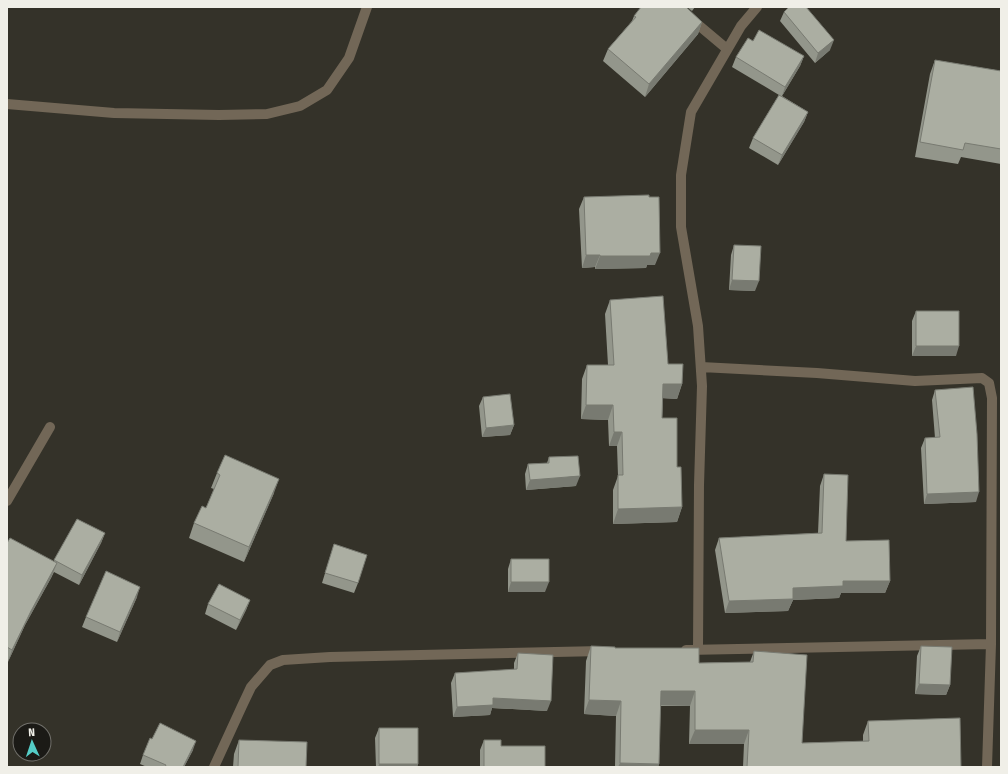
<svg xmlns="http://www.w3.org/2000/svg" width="1008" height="774" font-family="'Fira Sans Condensed',sans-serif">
<rect width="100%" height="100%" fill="#343229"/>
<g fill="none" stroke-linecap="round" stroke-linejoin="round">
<path stroke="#726757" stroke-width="10" d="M 677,7 L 727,49
M 7,104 L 114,113 L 219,115 L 267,114 L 300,106 L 327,90 L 349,58 L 367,7
M 701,367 L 817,373 L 915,381 L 982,378 L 989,383 L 992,398 L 991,644 L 987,767
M 7,501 L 50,427
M 698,649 L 699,485 L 702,386 L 698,326 L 681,227 L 681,175 L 691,112 L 741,26 L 757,7
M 686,650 L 991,644
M 214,767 L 242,706 L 251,687 L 270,665 L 283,660 L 330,657 L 602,651"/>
</g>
<path fill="#93968b" d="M 687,7 L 695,7 L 692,11 Z
M 784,12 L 830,50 L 815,63 L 780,21 Z
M 634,16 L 702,22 L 698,34 L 645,97 L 603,61 L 608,49 L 632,21 Z
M 753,41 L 804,56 L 800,66 L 782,96 L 808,112 L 804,122 L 778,165 L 749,148 L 753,138 L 779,95 L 732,67 L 736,57 Z
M 935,60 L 1001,71 L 1001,164 L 961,157 L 958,164 L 915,157 L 930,74 Z
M 584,197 L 649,197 L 655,265 L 647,265 L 646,268 L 595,269 L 595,267 L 582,268 L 579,209 Z
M 734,245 L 755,291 L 729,290 L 731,255 Z
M 610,300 L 668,364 L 682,384 L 677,399 L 663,398 L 662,418 L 677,467 L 682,507 L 677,522 L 613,524 L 613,490 L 618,476 L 617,446 L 609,446 L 608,420 L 581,419 L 582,379 L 587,365 L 608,365 L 605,314 Z
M 916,311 L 956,356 L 912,356 L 912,321 Z
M 935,390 L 976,502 L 924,504 L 921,448 L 925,438 L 935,438 L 932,400 Z
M 483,397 L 514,425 L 510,435 L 482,437 L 479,406 Z
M 549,457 L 576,486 L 526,490 L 525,474 L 528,464 L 547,463 Z
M 217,473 L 274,493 L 244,562 L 189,538 L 194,523 L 206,508 L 214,489 L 211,488 Z
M 824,474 L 846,541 L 890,581 L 885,593 L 841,593 L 839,598 L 793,600 L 788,611 L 725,613 L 715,550 L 719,538 L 818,533 L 820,486 Z
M 105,533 L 101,543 L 79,585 L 54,572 L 51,578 L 25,625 L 7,664 L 7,543 L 54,562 L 54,560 Z
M 334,544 L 358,583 L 354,593 L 322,583 Z
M 511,559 L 545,592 L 508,592 L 508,569 Z
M 137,597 L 117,642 L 82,627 L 86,617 Z
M 250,600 L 246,610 L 236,630 L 205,614 L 208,604 Z
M 591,646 L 615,648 L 699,663 L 750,662 L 754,651 L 802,743 L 863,741 L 863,735 L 868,721 L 961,767 L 743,767 L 744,744 L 689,744 L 690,706 L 660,706 L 659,764 L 658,767 L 615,767 L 616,716 L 584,714 L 586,661 Z
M 921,646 L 950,685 L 946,695 L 915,694 L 917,656 Z
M 518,653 L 547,711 L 492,708 L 490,715 L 453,717 L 451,683 L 455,673 L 514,670 L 514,663 Z
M 379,728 L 418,764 L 417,767 L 376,767 L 375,738 Z
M 239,740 L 306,767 L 233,767 L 234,754 Z
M 484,740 L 501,746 L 545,767 L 480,767 L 480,750 Z
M 193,750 L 184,767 L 147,767 L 140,764 L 143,755 Z"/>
<path fill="#787a71" d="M 702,22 L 698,34 L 645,97 L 649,84 Z
M 834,40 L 830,50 L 815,63 L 818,53 Z
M 804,56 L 800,66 L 782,96 L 785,87 Z
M 808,112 L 804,122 L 778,165 L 782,155 Z
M 651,253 L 660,253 L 655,265 L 647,265 L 646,268 L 595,269 L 600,256 Z
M 586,255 L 600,255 L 595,267 L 582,268 Z
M 732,280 L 759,281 L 755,291 L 729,290 Z
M 916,346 L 959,346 L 956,356 L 912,356 Z
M 663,384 L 682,384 L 677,399 L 658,398 Z
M 586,405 L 613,405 L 608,420 L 581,419 Z
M 514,425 L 510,435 L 482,437 L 486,428 Z
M 614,432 L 622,432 L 617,446 L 609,446 Z
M 580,476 L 576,486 L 526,490 L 530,480 Z
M 279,479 L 274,493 L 244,562 L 249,547 Z
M 979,492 L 976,502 L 924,504 L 927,494 Z
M 682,507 L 677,522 L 613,524 L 618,509 Z
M 105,533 L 101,543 L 79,585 L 82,575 Z
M 57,563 L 51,578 L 25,625 L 7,664 L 12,650 L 31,611 Z
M 843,581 L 890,581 L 885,593 L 841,593 L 839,598 L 793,600 L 788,611 L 725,613 L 729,601 L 793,588 Z
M 511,582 L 549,582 L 545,592 L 508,592 Z
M 140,587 L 137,597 L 117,642 L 120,632 Z
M 250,600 L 246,610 L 236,630 L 240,620 Z
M 919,684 L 950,685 L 946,695 L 915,694 Z
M 661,691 L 695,691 L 690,706 L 655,705 Z
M 493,698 L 551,701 L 547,711 L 492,708 L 490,715 L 453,717 L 457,707 Z
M 589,700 L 621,701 L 616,716 L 584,714 Z
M 695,730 L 749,730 L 744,744 L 689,744 Z
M 196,741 L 193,750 L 184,767 L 183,767 Z
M 620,763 L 659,764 L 658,767 L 618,767 Z
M 379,764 L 418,764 L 417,767 L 378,767 Z"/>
<path fill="#abaea2" stroke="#787a71" d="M 641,7 L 686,7 L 702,22 L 649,84 L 608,49 L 636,17 L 634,16 Z
M 789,7 L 806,7 L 834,40 L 818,53 L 784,12 Z
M 759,30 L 804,56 L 785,87 L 736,57 L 748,38 L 753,41 Z
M 935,60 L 1001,71 L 1001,149 L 965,143 L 963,150 L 920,142 Z
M 779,95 L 808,112 L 782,155 L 753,138 Z
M 649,195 L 649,197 L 659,197 L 660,253 L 651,253 L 650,256 L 600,256 L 600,255 L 586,255 L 584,197 Z
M 734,245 L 761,246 L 759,281 L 732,280 Z
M 663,296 L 668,364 L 683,364 L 682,384 L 663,384 L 662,418 L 677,418 L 677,467 L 681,467 L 682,507 L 618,509 L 618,475 L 623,475 L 622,432 L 614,432 L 613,405 L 586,405 L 587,365 L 614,365 L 610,300 Z
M 916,311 L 959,311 L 959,346 L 916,346 Z
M 973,387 L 977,434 L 979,492 L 927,494 L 925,438 L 940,437 L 935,390 Z
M 510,394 L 514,425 L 486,428 L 483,397 Z
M 225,455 L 279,479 L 249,547 L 194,523 L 202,506 L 206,508 L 220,475 L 217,473 Z
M 578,456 L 580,476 L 530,480 L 528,464 L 549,463 L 549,457 Z
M 824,474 L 848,475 L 846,541 L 889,540 L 890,581 L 843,581 L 843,586 L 793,588 L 793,599 L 729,601 L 719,538 L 822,533 Z
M 77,519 L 105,533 L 82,575 L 54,560 Z
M 10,538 L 57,563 L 31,611 L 12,650 L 7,647 L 7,543 Z
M 334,544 L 367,555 L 358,583 L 325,573 Z
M 511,559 L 549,559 L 549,582 L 511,582 Z
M 106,571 L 140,587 L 120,632 L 86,617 Z
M 219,584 L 250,600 L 240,620 L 208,604 Z
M 591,646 L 615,647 L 615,648 L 699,648 L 699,663 L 753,662 L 754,651 L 807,655 L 802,743 L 869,741 L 868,721 L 960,718 L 961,767 L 747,767 L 749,730 L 695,730 L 695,691 L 661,691 L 659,764 L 620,763 L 621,701 L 589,700 Z
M 921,646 L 952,647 L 950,685 L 919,684 Z
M 518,653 L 553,655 L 551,701 L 493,698 L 493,705 L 457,707 L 455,673 L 517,669 Z
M 160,723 L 196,741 L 183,767 L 165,767 L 166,765 L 143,755 L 150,738 L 152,739 Z
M 379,728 L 418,728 L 418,764 L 379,764 Z
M 239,740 L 307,742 L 306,767 L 238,767 Z
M 484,740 L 501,740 L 501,746 L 545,746 L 545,767 L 484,767 Z"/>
<rect width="1008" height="774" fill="none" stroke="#f0efe8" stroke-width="16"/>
<g transform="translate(32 742) rotate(357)"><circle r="19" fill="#1b1a16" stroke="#706f6a"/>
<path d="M0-3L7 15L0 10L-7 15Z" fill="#54cdc7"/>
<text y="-6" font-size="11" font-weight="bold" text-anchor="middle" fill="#f0efe8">N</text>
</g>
</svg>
